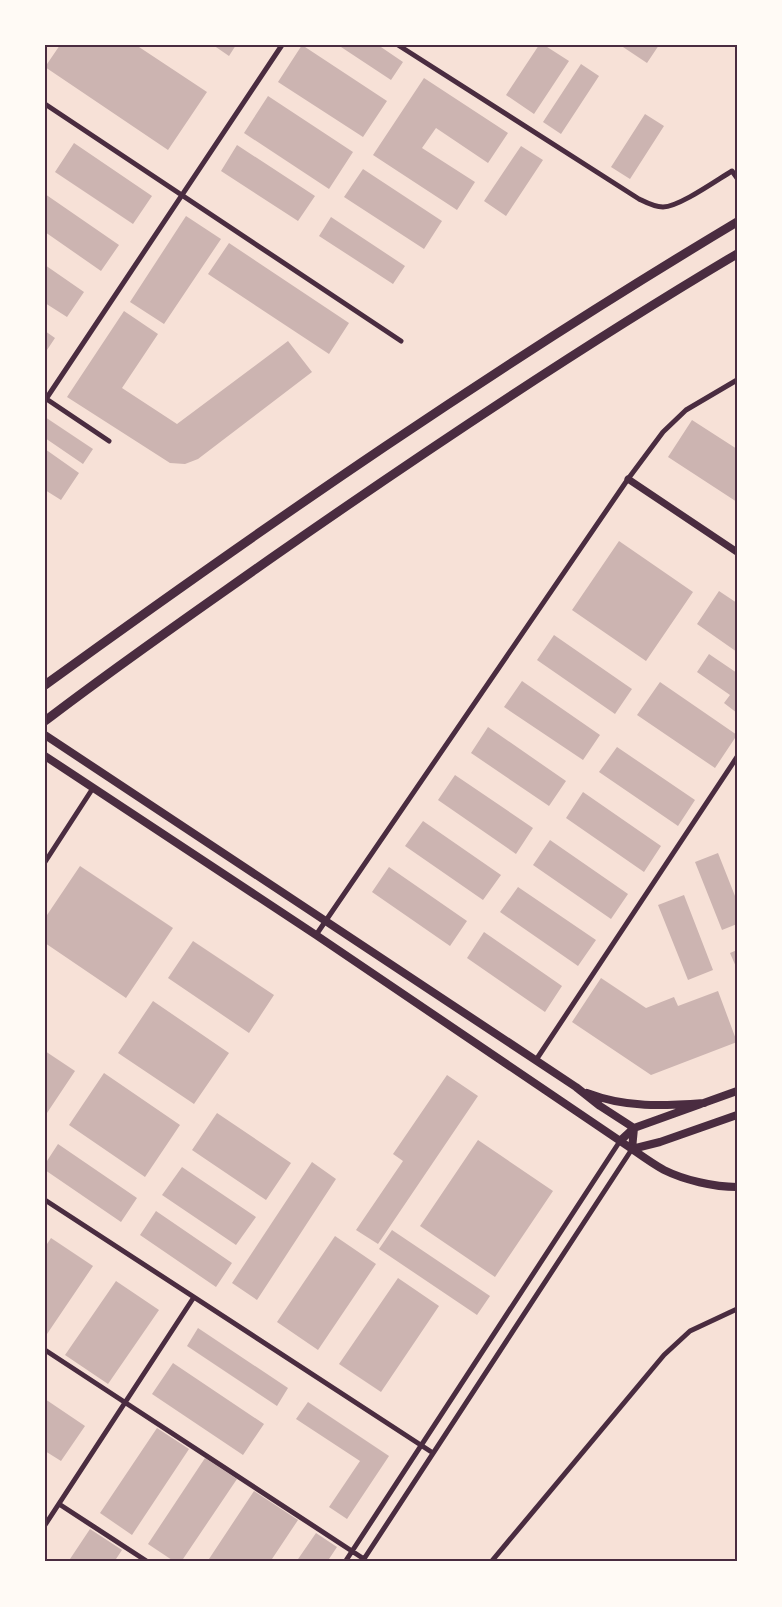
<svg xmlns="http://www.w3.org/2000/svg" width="782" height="1607" font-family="'Exo 2',sans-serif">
<rect width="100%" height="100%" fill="#f7e1d7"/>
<path fill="#ccb4b1" d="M 60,45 L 136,45 L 207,92 L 168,150 L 45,67 Z
M 213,45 L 236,45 L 229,56 Z
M 302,45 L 387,101 L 363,137 L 278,82 Z
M 338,45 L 378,45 L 403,62 L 391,80 Z
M 539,45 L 544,45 L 569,61 L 534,114 L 506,95 Z
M 620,45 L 659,45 L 647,63 Z
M 581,64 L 599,76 L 561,134 L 543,122 Z
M 424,78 L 508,133 L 488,163 L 436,128 L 422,148 L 475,182 L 457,210 L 373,155 Z
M 268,96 L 353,152 L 329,189 L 244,133 Z
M 645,114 L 664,126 L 630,179 L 611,167 Z
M 74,143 L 152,196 L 133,224 L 55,172 Z
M 237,145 L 315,196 L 298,221 L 221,171 Z
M 521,146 L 543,160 L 506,216 L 484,201 Z
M 363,169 L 442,221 L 424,249 L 344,197 Z
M 45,194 L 119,245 L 101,271 L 45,232 Z
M 186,216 L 221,239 L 164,324 L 130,302 Z
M 331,217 L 405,266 L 393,284 L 319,236 Z
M 229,243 L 349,323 L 329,354 L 208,274 Z
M 45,265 L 84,292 L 67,317 L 45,303 Z
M 124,311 L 158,334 L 122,388 L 177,424 L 288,341 L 312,372 L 198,459 L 185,464 L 170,463 L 67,397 Z
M 45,331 L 55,338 L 45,353 Z
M 45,417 L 93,449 L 83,464 L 45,438 Z
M 692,420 L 737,449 L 737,502 L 668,457 Z
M 45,449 L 79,473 L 61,500 L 45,490 Z
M 619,541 L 693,592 L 646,661 L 572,610 Z
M 719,591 L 737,603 L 737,652 L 697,624 Z
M 554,635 L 632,689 L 615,714 L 537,660 Z
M 709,654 L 737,673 L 737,713 L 724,703 L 730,695 L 697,672 Z
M 522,681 L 600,735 L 583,760 L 504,707 Z
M 660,682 L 737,735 L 715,768 L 637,715 Z
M 488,727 L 566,781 L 549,806 L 471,753 Z
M 617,747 L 695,800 L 678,826 L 599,772 Z
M 455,775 L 533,828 L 516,854 L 438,800 Z
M 583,792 L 661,846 L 644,872 L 566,818 Z
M 423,821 L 501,875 L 483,900 L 405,846 Z
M 550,840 L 628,894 L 611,919 L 533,865 Z
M 718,853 L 737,901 L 737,924 L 722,930 L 695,862 Z
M 80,866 L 173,928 L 126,998 L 45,943 L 45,918 Z
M 389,867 L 467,921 L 450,946 L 372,892 Z
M 518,887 L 596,940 L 578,966 L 500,912 Z
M 684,895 L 713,970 L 688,980 L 658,905 Z
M 484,932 L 562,986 L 545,1012 L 467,958 Z
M 193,941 L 274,995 L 249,1033 L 168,978 Z
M 737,950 L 737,969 L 730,953 Z
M 601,978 L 646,1008 L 674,997 L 678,1006 L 718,991 L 737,1042 L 651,1075 L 572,1022 Z
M 153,1001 L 229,1053 L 194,1104 L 118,1053 Z
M 45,1051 L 75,1071 L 45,1116 Z
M 104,1073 L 180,1125 L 145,1177 L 69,1125 Z
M 447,1075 L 478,1096 L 378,1244 L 356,1230 L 403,1161 L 393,1154 Z
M 217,1113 L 291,1163 L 266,1200 L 192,1150 Z
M 478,1140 L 553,1191 L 495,1277 L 420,1226 Z
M 58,1144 L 137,1198 L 121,1222 L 45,1170 L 45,1164 Z
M 312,1162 L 336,1179 L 257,1300 L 232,1283 Z
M 182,1167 L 256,1217 L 236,1245 L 162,1195 Z
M 156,1211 L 232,1263 L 216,1287 L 140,1235 Z
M 392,1230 L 490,1296 L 477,1315 L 379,1249 Z
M 335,1236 L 376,1264 L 318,1350 L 277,1322 Z
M 51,1238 L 93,1266 L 45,1337 L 45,1247 Z
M 398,1278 L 439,1306 L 381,1392 L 339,1364 Z
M 116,1281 L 159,1310 L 108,1384 L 65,1355 Z
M 198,1328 L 288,1388 L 277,1406 L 187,1346 Z
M 173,1363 L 264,1424 L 243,1455 L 152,1394 Z
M 45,1399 L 85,1426 L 61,1461 L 45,1451 Z
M 308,1402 L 389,1456 L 347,1519 L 329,1507 L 360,1461 L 296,1419 Z
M 157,1428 L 189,1449 L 132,1535 L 100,1513 Z
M 205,1458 L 237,1479 L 181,1562 L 175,1562 L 148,1544 Z
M 254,1491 L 298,1520 L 270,1562 L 207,1562 Z
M 90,1529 L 122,1550 L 114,1562 L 68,1562 Z
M 316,1533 L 337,1547 L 327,1562 L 296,1562 Z"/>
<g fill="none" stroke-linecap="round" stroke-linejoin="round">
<path stroke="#4a2c40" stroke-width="5" d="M 398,45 L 639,199 C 647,203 654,207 663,207 C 679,207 717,180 732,171 L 737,178
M 45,104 L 401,341
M 45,398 L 109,441
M 46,399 L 282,45
M 45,862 L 93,788
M 316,935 L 628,479 L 663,432 L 686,410 L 737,380
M 536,1060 L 737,757
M 45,1200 L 433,1453
M 45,1350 L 364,1559
M 59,1504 L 148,1562
M 45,1525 L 194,1297
M 345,1562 L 620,1141
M 362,1562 L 632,1149
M 491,1562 L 664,1355 L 690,1331 L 737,1309"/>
<path stroke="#4a2c40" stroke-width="7" d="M 628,479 L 737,552"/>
<path stroke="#4a2c40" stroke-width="8" d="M 45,735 L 576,1087 L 600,1106 L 634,1128 L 632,1149
M 45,756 L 316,935 L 632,1149
M 587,1093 C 626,1108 663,1106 704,1103
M 620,1141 L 634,1128 L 737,1091
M 632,1149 L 660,1142 L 737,1115"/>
<path stroke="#4a2c40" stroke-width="8" d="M 632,1149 C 642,1156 653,1164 664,1170 C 684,1180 714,1187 737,1187"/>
<path stroke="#4a2c40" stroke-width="9" d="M 45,685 C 270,522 498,365 737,222
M 45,721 C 118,665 195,612 270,559 C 422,453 577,349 737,254"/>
</g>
<rect width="782" height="1607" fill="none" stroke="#fffaf5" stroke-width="93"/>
<rect x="46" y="46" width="690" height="1514" fill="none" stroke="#4a2c40" stroke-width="2"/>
</svg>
